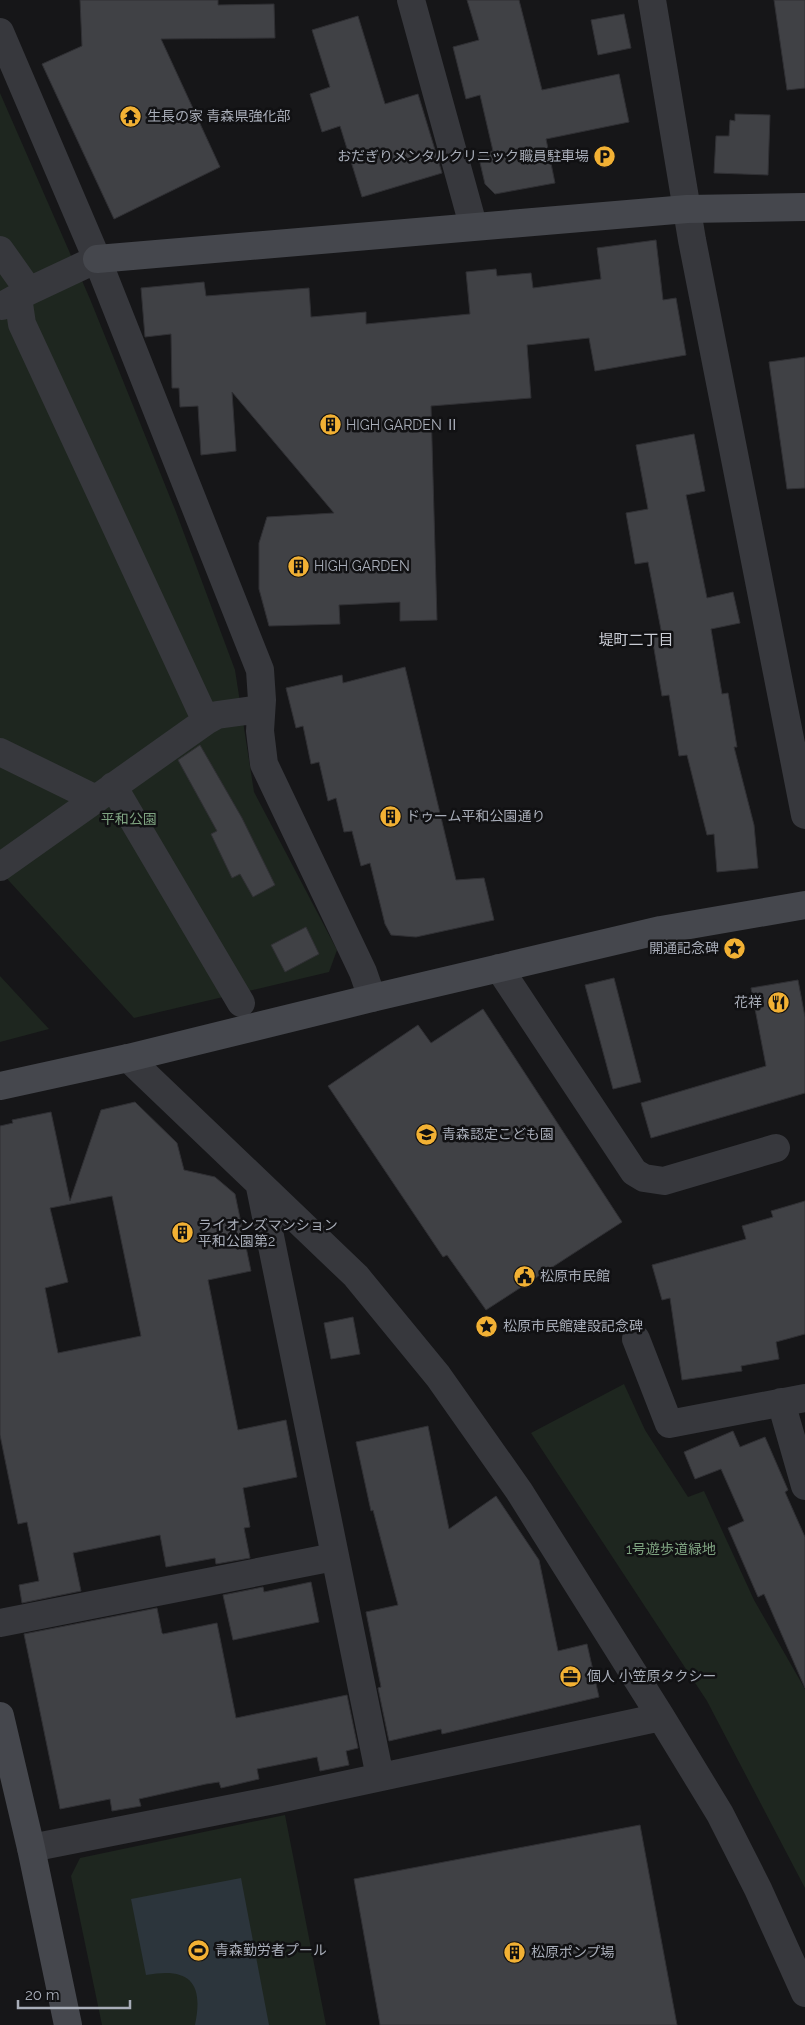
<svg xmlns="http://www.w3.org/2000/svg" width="805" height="2025" font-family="Raleway,'Noto Sans JP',sans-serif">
<rect width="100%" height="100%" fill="#161618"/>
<path fill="#1e261f" d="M 0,93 L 90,299 L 176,512 L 235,670 L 254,792 L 337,950 L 329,972 L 134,1018 L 0,871 Z
M 0,976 L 49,1029 L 0,1042 Z
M 624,1384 L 645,1430 L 688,1497 L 704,1491 L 754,1600 L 805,1689 L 805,1888 L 707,1701 L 531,1433 Z
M 285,1815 L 326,2025 L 102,2025 L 71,1876 L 80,1858 Z"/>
<path fill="#2c353c" d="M 241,1878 L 269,2025 L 195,2025 C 204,1982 189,1967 146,1975 L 131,1899 Z"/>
<path fill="#404145" stroke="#303034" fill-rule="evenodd" d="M 80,0 L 218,0 L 218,5 L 274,4 L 275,38 L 161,39 L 220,167 L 114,219 L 42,64 L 82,46 Z
M 467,0 L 519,0 L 542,90 L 619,74 L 629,122 L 546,139 L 555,183 L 495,194 L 485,184 L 478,154 L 493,151 L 480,95 L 466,99 L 453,47 L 479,40 Z
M 774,0 L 805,0 L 805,88 L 787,90 Z
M 624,14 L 631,48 L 598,55 L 591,20 Z
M 358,16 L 385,104 L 418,94 L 442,173 L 362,197 L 340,126 L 322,132 L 310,94 L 330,87 L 312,30 Z
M 735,114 L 770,115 L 768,175 L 714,173 L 716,136 L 729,136 L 730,120 L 735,121 Z
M 656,240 L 663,300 L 676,298 L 686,355 L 595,371 L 589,338 L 527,345 L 531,398 L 431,406 L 437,620 L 400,621 L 400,602 L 339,605 L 340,624 L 269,626 L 259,589 L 259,543 L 267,517 L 334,513 L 232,392 L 236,451 L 201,455 L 198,406 L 180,407 L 179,388 L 172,388 L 171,334 L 145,337 L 141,288 L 204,282 L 206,296 L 309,288 L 311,317 L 366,312 L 366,324 L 470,314 L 466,272 L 496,269 L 497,276 L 531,273 L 533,288 L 601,279 L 597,248 Z
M 805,357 L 805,488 L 787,489 L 769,362 Z
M 694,434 L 705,491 L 686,495 L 707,598 L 733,592 L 740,623 L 711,629 L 722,694 L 728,693 L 737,747 L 734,747 L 754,825 L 758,868 L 717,872 L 714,834 L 707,835 L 687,755 L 679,756 L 669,695 L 662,696 L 652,637 L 662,635 L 648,562 L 635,564 L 626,513 L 648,509 L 636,445 Z
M 405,667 L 456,880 L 484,878 L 494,920 L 416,937 L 391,935 L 385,924 L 370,863 L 361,866 L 352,831 L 344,832 L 336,798 L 328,801 L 319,762 L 311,764 L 303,726 L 296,728 L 286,688 L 342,675 L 343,683 Z
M 200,745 L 242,818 L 275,885 L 253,897 L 240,874 L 232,878 L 211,834 L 217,831 L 178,760 Z
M 306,927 L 319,954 L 285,972 L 271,945 Z
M 614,978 L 641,1082 L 613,1089 L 585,985 Z
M 798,980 L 805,1017 L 805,1093 L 651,1138 L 641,1103 L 766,1066 L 751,988 Z
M 483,1009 L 622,1222 L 486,1310 L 447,1255 L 443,1257 L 328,1086 L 418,1025 L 431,1043 Z
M 135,1102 L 177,1143 L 184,1170 L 215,1177 L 235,1194 L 251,1271 L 208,1280 L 238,1430 L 286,1420 L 297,1477 L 243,1488 L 250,1527 L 244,1528 L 250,1558 L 216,1564 L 215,1558 L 166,1567 L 160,1535 L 73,1553 L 81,1591 L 22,1603 L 19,1585 L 39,1581 L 27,1522 L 18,1524 L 0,1435 L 0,1126 L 13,1123 L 12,1120 L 51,1112 L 70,1201 L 101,1110 ZM 112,1196 L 141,1336 L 58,1353 L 45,1288 L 68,1282 L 50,1208 Z
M 805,1201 L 805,1334 L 776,1342 L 779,1359 L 741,1366 L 742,1371 L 682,1380 L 670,1298 L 662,1300 L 652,1265 L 746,1239 L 742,1226 L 773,1217 L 771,1211 Z
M 353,1317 L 360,1354 L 331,1359 L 324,1323 Z
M 428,1426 L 449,1529 L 496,1496 L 539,1560 L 558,1651 L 587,1644 L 599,1697 L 442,1734 L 441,1729 L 389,1741 L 378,1688 L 381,1687 L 366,1612 L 398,1605 L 373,1510 L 371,1511 L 356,1442 Z
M 733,1431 L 740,1447 L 765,1437 L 788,1490 L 785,1492 L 805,1537 L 805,1688 L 764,1594 L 758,1597 L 728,1528 L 744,1521 L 721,1469 L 695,1479 L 684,1452 Z
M 311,1582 L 319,1622 L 233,1640 L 223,1595 L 263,1587 L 264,1592 Z
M 157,1608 L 162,1633 L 163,1634 L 217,1623 L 236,1718 L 347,1695 L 358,1748 L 346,1751 L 349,1765 L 320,1771 L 317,1757 L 257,1769 L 259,1779 L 221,1788 L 219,1782 L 206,1784 L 139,1799 L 141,1806 L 112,1811 L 110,1799 L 60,1809 L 24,1634 Z
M 640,1825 L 677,2025 L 380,2025 L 354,1879 Z"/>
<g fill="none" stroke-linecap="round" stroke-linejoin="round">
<path stroke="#37383d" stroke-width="28" d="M 411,0 L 473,225
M 652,0 L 692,240 L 805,815
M 0,32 L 97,259 L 260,670 L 262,700 L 260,731 L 264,764 L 363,972 L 372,998
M 0,250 L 29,291
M 18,297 L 22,324 L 206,721
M 2,306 L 29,291 L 97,259
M 0,752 L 96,799
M 113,786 L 241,1003
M 0,867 L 206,721 L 217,715 L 261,709
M 499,968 L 634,1172 L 644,1178 L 664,1181 L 776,1148
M 128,1058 L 356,1276 L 438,1376 L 519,1491 L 661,1717 L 720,1814 L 758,1889 L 805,1993
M 260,1187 L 380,1777
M 636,1339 L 669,1424 L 805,1398
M 781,1402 L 805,1486
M 0,1623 L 334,1557
M 31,1848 L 274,1800 L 661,1717"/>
<path stroke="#45474d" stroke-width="28" d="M 97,259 L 687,209 L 805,207
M 0,1086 L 128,1058 L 372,998 L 661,930 L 805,905
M 0,1716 L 31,1848 L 68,2025"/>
</g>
<defs>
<symbol id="temple-disc" viewBox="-11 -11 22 22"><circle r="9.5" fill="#f2b134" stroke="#111113"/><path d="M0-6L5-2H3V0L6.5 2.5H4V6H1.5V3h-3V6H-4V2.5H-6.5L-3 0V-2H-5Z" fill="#111"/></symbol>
<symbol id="parking-disc" viewBox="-11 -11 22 22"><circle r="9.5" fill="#f2b134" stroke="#111113"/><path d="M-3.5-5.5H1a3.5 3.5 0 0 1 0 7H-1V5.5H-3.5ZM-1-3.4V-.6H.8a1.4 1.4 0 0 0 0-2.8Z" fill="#111"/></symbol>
<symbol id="building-disc" viewBox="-11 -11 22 22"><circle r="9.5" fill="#f2b134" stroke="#111113"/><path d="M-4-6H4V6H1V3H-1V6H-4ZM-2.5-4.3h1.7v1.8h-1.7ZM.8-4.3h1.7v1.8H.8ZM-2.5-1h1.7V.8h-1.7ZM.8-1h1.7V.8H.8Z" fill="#111"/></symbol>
<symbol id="sight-disc" viewBox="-11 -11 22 22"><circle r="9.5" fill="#f2b134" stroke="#111113"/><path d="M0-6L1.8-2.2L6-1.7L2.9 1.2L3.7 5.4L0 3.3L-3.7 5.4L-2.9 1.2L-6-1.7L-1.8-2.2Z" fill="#111"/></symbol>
<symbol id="restaurant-disc" viewBox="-11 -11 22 22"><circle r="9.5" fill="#f2b134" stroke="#111113"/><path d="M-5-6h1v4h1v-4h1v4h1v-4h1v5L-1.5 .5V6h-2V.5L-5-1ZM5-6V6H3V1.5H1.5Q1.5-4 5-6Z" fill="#111"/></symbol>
<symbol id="school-disc" viewBox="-11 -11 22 22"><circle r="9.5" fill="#f2b134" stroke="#111113"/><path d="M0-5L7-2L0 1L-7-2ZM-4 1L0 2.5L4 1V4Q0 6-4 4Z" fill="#111"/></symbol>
<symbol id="civic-disc" viewBox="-11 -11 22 22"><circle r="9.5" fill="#f2b134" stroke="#111113"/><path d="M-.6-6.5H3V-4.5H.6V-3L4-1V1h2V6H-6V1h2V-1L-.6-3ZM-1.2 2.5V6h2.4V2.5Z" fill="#111"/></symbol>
<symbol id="office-disc" viewBox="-11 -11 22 22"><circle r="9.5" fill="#f2b134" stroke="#111113"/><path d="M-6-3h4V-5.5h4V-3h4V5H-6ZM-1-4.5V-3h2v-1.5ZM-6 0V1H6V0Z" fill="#111"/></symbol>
<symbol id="stadium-disc" viewBox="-11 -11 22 22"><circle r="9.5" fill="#f2b134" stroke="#111113"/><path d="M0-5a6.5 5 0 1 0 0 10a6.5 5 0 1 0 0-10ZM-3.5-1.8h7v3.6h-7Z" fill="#111"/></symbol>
</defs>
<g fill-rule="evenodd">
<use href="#temple-disc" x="118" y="104" width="25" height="25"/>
<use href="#parking-disc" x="592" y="144" width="25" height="25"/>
<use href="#building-disc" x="318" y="412" width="25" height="25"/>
<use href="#building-disc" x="286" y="554" width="25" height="25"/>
<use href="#building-disc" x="378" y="804" width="25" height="25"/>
<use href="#sight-disc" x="722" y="936" width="25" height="25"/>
<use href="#restaurant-disc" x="766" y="990" width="25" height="25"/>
<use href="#school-disc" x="414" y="1122" width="25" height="25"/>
<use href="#building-disc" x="170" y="1220" width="25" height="25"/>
<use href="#civic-disc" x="512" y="1264" width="25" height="25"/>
<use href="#sight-disc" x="474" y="1314" width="25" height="25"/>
<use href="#office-disc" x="558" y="1664" width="25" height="25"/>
<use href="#stadium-disc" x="186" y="1938" width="25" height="25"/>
<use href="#building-disc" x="502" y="1940" width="25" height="25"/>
</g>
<g text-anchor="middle" stroke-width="5" stroke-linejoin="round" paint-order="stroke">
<g font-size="14" fill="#a8adb8" stroke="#111113" text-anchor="start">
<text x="147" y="121">生長の家 青森県強化部</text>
<text x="589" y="161" text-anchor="end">おだぎりメンタルクリニック職員駐車場</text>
<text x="346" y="430">HIGH GARDEN Ⅱ</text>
<text x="314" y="571">HIGH GARDEN</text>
<text x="406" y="821">ドゥーム平和公園通り</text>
<text x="719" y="953" text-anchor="end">開通記念碑</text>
<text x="762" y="1007" text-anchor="end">花祥</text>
<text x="442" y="1139">青森認定こども園</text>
<text x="198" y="1230">ライオンズマンション<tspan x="198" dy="16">平和公園第2</tspan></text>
<text x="540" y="1281">松原市民館</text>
<text x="503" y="1331">松原市民館建設記念碑</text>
<text x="587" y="1681">個人 小笠原タクシー</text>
<text x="215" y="1955">青森勤労者プール</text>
<text x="531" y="1957">松原ポンプ場</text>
</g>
<g font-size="14" fill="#7fa381" stroke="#111113">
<text x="129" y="824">平和公園</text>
<text x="671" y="1554">1号遊歩道緑地</text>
</g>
<g font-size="15" fill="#c9ccd4" stroke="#111113">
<text x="636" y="645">堤町二丁目</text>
</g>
</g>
<path d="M18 2000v8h112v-8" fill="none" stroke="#a8adb8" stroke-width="2.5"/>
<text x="25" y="2000" font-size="15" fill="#a8adb8" stroke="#111113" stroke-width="4" paint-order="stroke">20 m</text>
</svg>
